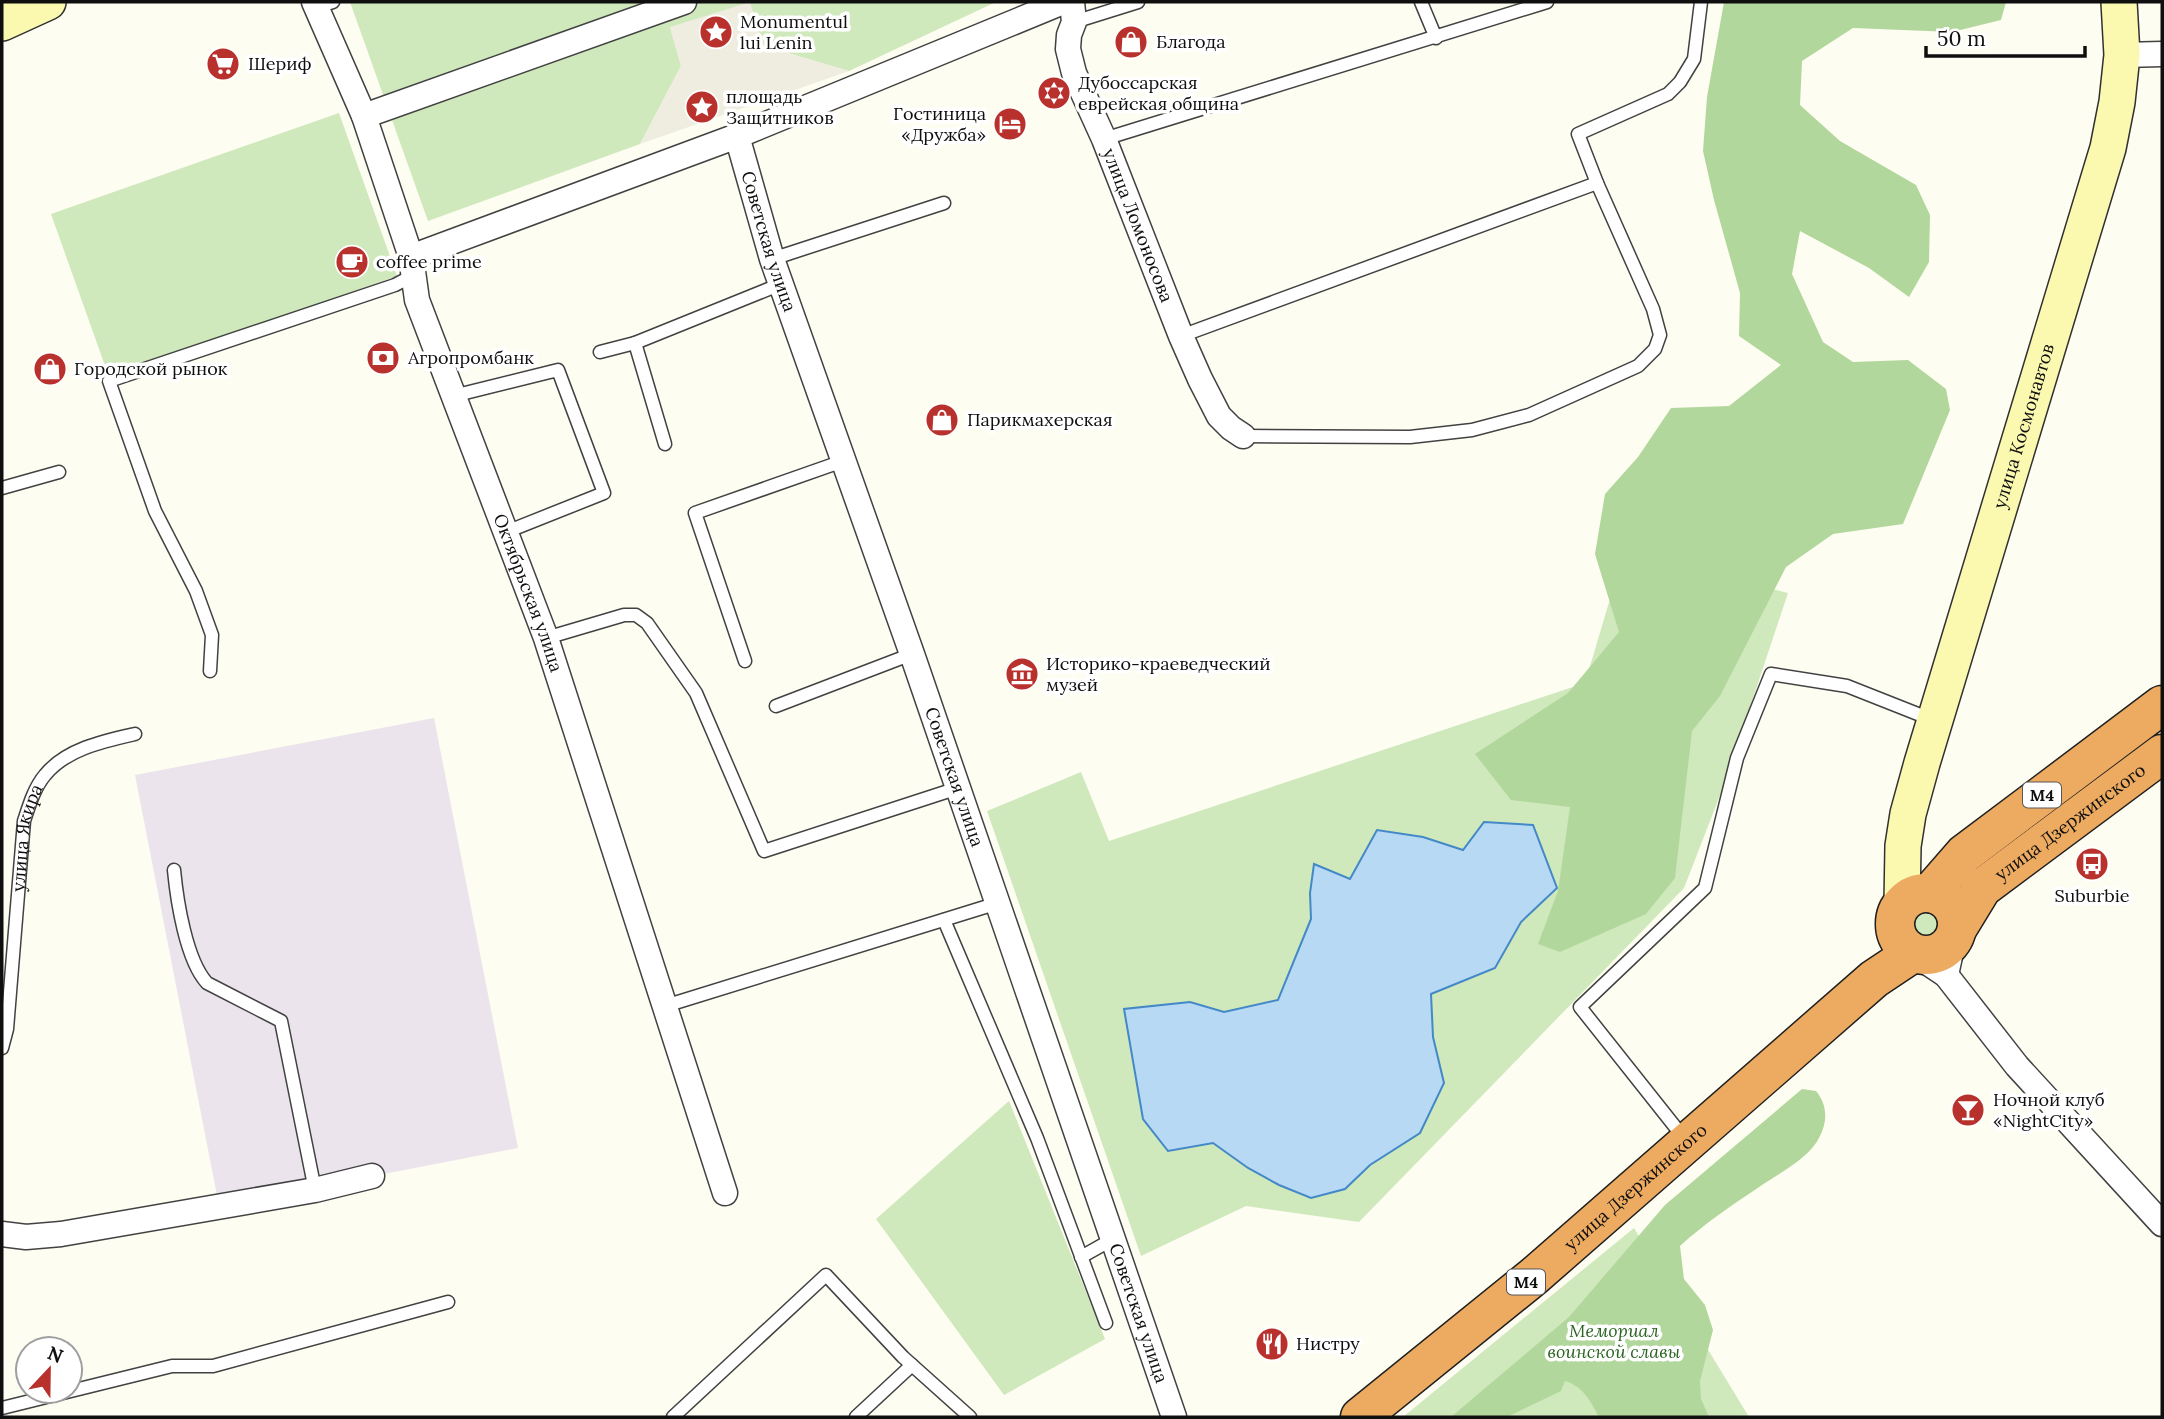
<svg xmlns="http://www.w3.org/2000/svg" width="2164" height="1419" font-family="Lora,serif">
<rect width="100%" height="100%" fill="#fefdf1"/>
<path fill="#ece4ed" d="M 434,718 L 518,1148 L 219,1206 L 135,775 Z"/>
<path fill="#cfe8bc" d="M 350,2 L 996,2 L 849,71 L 764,46 L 670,27 L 681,66 L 640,144 L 428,221 Z
M 339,113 L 397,276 L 109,377 L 51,214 Z
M 1624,552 L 1788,593 L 1724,785 L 1684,888 L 1359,1222 L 1246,1206 L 1141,1256 L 987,811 L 1081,772 L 1109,841 L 1585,683 Z
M1909 924a15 15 0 1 1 30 0a15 15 0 1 1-30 0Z
M 1009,1101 L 1105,1339 L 1004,1395 L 876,1219 Z
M 1634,1228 L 1749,1417 L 1403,1417 Z"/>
<path fill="#b2d79c" d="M 1724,2 L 2006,2 L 2001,20 L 1952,32 L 1853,28 L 1802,61 L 1800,105 L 1840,141 L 1916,185 L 1930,215 L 1929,262 L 1909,297 L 1869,268 L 1800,231 L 1792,274 L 1823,342 L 1853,362 L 1908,360 L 1946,389 L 1950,410 L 1903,524 L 1833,534 L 1786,567 L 1720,696 L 1692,731 L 1675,878 L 1646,914 L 1560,952 L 1538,944 L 1558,891 L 1570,807 L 1511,800 L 1475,754 L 1568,693 L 1619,632 L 1595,554 L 1605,494 L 1638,457 L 1671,408 L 1729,406 L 1781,365 L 1739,336 L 1740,293 L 1714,200 L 1703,151 L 1707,97 Z
M 1802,1089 L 1816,1091 C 1827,1104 1828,1120 1820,1136 C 1810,1158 1781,1172 1762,1185 C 1734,1204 1705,1223 1680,1246 L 1684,1279 L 1705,1305 L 1713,1330 L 1700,1381 L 1701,1399 L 1709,1417 L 1599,1417 C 1591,1402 1583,1386 1565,1381 L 1561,1391 L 1507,1417 L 1451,1417 L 1569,1317 L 1665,1205 Z"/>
<path fill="#efece0" d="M 750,2 L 764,46 L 849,71 L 640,144 L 681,66 L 670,27 Z"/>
<path fill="#b8d9f3" stroke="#4388c7" stroke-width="2" d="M 1484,822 L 1533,825 L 1557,888 L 1521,922 L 1495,968 L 1431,994 L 1433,1037 L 1444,1083 L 1420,1133 L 1370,1165 L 1345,1189 L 1311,1198 L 1279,1185 L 1248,1168 L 1213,1143 L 1168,1151 L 1143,1119 L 1124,1009 L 1190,1002 L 1224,1012 L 1278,1000 L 1311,919 L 1310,893 L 1314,864 L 1350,879 L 1377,830 L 1423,837 L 1463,850 Z"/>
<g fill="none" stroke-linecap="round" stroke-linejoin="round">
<defs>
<g id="lane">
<path d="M 1421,2 L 1436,38"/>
<path d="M 316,7 L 333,2"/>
<path d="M 1074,22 L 1138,2"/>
<path d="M 1104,139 L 1547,2"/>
<path d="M 772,259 L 944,203"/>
<path d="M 1181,336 L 1597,183 L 1578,134 L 1668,94 L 1680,82 L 1694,59 L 1701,2"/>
<path d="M 635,343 L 665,444"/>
<path d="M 600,352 L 635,343 L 781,284"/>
<path d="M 453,396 L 558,370 L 604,493 L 506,532"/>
<path d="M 1243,436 L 1410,437 L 1472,430 L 1529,415 L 1638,366 L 1655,349 L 1660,335 L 1653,309 L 1597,183"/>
<path d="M 2,488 L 59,472"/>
<path d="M 546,638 L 624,615 L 636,615 L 647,623 L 696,693 L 764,851 L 958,788"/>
<path d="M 745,661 L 695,513 L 843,461"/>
<path d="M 210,671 L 212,635 L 196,591 L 155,511 L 109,381 L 395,285 L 414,275"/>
<path d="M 776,706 L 912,654"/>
<path d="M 174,870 C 177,901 186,960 207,983 L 281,1021 L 315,1190"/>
<path d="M 944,920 L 1037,1138 L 1106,1323"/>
<path d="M 665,1006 L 998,903"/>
<path id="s1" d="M 2,1048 L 7,1029 L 24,821 C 29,806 34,788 45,775 C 66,749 104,741 135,734"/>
<path d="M 1684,1138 L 1580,1007 L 1705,888 L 1737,758 L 1771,674 L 1847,686 L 1933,720"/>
<path d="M 1081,1257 L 1113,1239"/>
<path d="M 2,1408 L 172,1366 L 213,1366 L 448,1302"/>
<path d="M 673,1417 L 826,1275 L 903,1357 L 970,1417"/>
<path d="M 856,1417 L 912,1365"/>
</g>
<g id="street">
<path id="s2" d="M 314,2 L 364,116 L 411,257 L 417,300 L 546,638 L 725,1193"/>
<path id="s3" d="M 1072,2 L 1074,22 L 1069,35 L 1068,49 L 1074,73 L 1104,139 L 1181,336 L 1200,379 L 1219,416 L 1231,428 L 1243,436"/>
<path d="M 2122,55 L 2162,54"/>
<path d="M 364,116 L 684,2"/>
<path id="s4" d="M 737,136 L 772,259 L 912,654 L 1174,1417"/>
<path d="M 411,257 L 737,136 L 1063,2"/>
<path d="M 1913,953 L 1946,975 L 2017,1066 L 2162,1224"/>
<path d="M 1946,975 L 1954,938"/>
<path d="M 2,1234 L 26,1237 L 61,1234 L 315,1190 L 372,1176"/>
</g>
<g id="secondary">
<path d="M 2,23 L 48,2"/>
<path id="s5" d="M 1902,904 L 1903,846 L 1908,814 L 1922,763 L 2108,148 L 2117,102 L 2122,55 L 2119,2"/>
</g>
<g id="highway">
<circle cx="1926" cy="924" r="31"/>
<path d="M 1930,893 L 1964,854 L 2162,705"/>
<path id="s6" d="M 1957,929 L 1982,888 L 2162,754"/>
<path id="s7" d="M 1360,1417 L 1533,1277 L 1874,979 L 1913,953"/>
</g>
</defs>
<use href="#lane" stroke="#424242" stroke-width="15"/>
<use href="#street" stroke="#424242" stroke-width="27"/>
<use href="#secondary" stroke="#313131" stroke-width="38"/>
<use href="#highway" stroke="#202020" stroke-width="41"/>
<use href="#lane" stroke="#fff" stroke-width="12"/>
<use href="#street" stroke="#fff" stroke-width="24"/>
<use href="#secondary" stroke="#fbf8b0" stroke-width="35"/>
<use href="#highway" stroke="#edab61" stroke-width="38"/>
</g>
<defs>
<symbol id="sight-disc" viewBox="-11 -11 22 22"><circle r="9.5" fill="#b8312d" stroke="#fff"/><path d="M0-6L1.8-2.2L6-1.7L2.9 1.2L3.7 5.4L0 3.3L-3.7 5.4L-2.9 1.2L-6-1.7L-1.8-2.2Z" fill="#fff"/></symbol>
<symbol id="shop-disc" viewBox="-11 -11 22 22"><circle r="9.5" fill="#b8312d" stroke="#fff"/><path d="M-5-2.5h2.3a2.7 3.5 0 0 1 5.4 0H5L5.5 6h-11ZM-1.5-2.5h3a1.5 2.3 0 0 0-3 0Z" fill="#fff"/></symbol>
<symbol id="supermarket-disc" viewBox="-11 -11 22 22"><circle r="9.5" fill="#b8312d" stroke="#fff"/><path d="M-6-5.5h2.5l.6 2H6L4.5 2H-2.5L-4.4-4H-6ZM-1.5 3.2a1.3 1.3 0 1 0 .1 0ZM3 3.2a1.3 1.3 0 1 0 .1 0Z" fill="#fff"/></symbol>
<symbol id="synagogue-disc" viewBox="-11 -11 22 22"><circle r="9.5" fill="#b8312d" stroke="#fff"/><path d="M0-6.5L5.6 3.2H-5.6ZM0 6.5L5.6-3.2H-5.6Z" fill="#fff"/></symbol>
<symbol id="hotel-disc" viewBox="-11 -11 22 22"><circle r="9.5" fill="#b8312d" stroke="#fff"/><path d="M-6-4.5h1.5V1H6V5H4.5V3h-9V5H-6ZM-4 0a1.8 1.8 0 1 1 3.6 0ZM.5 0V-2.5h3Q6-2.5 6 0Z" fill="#fff"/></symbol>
<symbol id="cafe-disc" viewBox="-11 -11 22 22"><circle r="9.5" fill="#b8312d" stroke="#fff"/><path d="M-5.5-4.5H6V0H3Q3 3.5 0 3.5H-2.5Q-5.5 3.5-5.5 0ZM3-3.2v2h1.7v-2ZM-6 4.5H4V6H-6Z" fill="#fff"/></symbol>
<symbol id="bank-disc" viewBox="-11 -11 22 22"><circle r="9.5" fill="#b8312d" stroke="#fff"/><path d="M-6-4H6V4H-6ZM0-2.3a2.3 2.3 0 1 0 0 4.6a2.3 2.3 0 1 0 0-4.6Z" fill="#fff"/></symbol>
<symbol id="museum-disc" viewBox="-11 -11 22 22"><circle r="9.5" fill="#b8312d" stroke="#fff"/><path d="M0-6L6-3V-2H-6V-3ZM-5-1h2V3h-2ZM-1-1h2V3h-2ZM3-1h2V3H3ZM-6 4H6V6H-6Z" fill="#fff"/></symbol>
<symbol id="bus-disc" viewBox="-11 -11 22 22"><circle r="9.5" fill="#b8312d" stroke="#fff"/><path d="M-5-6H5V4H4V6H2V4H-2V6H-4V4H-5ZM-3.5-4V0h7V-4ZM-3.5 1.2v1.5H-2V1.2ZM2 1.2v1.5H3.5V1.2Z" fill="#fff"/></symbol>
<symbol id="bar-disc" viewBox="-11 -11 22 22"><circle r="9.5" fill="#b8312d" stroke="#fff"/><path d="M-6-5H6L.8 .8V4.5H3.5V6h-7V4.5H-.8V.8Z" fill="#fff"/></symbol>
<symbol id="restaurant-disc" viewBox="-11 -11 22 22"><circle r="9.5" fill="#b8312d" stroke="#fff"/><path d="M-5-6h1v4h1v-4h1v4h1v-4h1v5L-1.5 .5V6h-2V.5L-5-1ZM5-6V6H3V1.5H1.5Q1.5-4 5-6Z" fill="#fff"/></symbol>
</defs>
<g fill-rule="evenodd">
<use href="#sight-disc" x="697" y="13" width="38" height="38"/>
<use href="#shop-disc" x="1112" y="23" width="38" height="38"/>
<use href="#supermarket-disc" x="204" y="45" width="38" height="38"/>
<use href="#synagogue-disc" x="1035" y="74" width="38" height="38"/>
<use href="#sight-disc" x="683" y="88" width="38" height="38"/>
<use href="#hotel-disc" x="991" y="105" width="38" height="38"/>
<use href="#cafe-disc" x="333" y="243" width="38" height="38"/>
<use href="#bank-disc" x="364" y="339" width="38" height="38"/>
<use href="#shop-disc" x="31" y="350" width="38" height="38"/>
<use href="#shop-disc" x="923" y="401" width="38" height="38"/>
<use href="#museum-disc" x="1003" y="655" width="38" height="38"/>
<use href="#bus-disc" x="2073" y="845" width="38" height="38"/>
<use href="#bar-disc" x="1949" y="1091" width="38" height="38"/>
<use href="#restaurant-disc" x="1253" y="1325" width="38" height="38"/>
</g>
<g text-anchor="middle" stroke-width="7" stroke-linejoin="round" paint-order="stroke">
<g fill="#fff" stroke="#575757" stroke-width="2">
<rect x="2023" y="782.5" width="38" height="25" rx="5"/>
<rect x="1507" y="1269.5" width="38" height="25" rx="5"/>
</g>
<g font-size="16" font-weight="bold" fill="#0f0f0f">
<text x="2042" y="801">M4</text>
<text x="1526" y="1288">M4</text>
</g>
<g font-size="18" fill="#0f0f0f" stroke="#fff" text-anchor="start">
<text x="740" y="28">Monumentul<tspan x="740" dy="21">lui Lenin</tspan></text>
<text x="1156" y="48">Благода</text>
<text x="248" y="70">Шериф</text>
<text x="1078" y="89">Дубоссарская<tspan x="1078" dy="21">еврейская община</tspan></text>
<text x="726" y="103">площадь<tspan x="726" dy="21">Защитников</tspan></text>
<text x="986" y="120" text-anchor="end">Гостиница<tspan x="986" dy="21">«Дружба»</tspan></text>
<text x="376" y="268">coffee prime</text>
<text x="408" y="364">Агропромбанк</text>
<text x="74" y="375">Городской рынок</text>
<text x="967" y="426">Парикмахерская</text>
<text x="1046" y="670">Историко-краеведческий<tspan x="1046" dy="21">музей</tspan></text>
<text x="2092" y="902" text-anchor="middle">Suburbie</text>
<text x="1993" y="1106">Ночной клуб<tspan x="1993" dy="21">«NightCity»</tspan></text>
<text x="1296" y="1350">Нистру</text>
</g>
<g font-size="18" fill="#0f0f0f" stroke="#fff">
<text dy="6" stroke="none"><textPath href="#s3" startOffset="238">улица Ломоносова</textPath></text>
<text dy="6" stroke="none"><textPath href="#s4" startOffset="110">Советская улица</textPath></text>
<text dy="6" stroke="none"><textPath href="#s5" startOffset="495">улица Космонавтов</textPath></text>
<text dy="6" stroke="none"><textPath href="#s2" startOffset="630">Октябрьская улица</textPath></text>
<text dy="6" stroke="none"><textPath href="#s4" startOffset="677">Советская улица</textPath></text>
<text dy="6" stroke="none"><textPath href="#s6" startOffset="158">улица Дзержинского</textPath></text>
<text dy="6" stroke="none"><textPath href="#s1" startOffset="212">улица Якира</textPath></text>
<text dy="6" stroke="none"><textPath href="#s7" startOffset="359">улица Дзержинского</textPath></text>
<text dy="6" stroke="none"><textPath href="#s4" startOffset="1244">Советская улица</textPath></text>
</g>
<g font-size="18" font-style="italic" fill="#2b6422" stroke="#fff">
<text x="1614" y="1337">Мемориал<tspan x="1614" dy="21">воинской славы</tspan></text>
</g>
</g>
<rect width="2164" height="1419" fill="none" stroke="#0f0f0f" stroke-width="7"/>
<g transform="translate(49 1370) rotate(22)"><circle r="33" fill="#ffffff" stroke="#9f9f9f" stroke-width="2"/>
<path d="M0-5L12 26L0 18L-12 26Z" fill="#b8312d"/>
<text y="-10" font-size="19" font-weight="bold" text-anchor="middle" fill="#0f0f0f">N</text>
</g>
<path d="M1926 46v10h159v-10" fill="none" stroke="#0f0f0f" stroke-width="3.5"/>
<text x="1937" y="46" font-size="21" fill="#0f0f0f" stroke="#ffffff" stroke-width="5" paint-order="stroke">50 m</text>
</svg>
